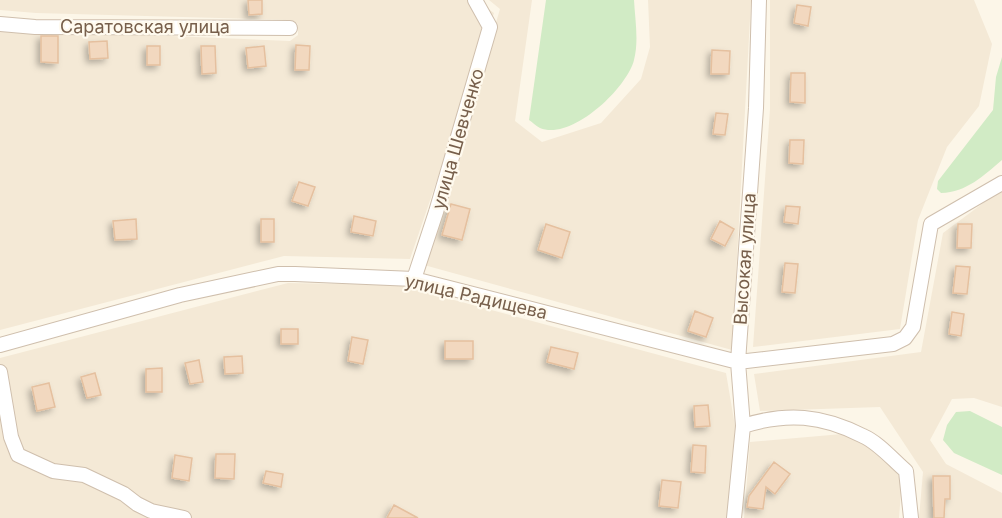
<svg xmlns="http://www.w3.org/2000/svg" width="1002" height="518" font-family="Inter,sans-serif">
<defs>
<filter id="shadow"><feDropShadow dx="-3.5" dy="3.5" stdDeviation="3" flood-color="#0004"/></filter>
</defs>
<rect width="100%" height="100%" fill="#fcf6e8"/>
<path fill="#f4e9d6" d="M 0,0 L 476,0 L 494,13 L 410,259 L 284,256 L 0,330 L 0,29 L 290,41 L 298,35 L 298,24 L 288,20 L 36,13 L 0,10 Z
M 489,0 L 532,0 L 515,121 L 542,142 L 601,123 L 641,79 L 650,47 L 648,0 L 751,0 L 732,350 L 424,265 L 500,9 Z
M 770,0 L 974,0 L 992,44 L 979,106 L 947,147 L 918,220 L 900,329 L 753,347 L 770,109 Z
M 1002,189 L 1002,407 L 974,398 L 952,399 L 930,440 L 946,464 L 1002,493 L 1002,518 L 919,518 L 923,472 L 880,407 L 760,411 L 754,374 L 921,352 L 943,233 Z
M 288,283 L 398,285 L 726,373 L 735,426 L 730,518 L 0,518 L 0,358 Z
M 865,432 L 902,480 L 899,518 L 744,518 L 750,442 Z"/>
<path fill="#d1ebc5" d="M 546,0 L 634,0 C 635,19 639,41 634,60 C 627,88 572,141 540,128 C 536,126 532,122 529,120 Z
M 1002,57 L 1002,160 C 983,176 967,192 941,193 L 937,189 L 938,181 L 993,110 L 996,77 Z
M 970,411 L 1002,427 L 1002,475 L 954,453 L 943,440 L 947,425 L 956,412 Z"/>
<path fill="#f2d8bf" stroke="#e5c09f" stroke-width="1.5" filter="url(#shadow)" d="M 248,0 L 262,0 L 262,14 L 249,15 Z
M 797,5 L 811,7 L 808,26 L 794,23 Z
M 41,36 L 58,36 L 58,63 L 41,62 Z
M 107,41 L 108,58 L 90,59 L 89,42 Z
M 296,45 L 310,46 L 309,70 L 295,70 Z
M 147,46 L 160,46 L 160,65 L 147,65 Z
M 201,46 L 215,46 L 216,73 L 202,74 Z
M 264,46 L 266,66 L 248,68 L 246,48 Z
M 712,50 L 730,51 L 729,74 L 711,74 Z
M 791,73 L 805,73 L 805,103 L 790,102 Z
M 716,113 L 728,114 L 725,135 L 713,134 Z
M 790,140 L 804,140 L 803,164 L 789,163 Z
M 299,182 L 315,187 L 308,206 L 292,201 Z
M 451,204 L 470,209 L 462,240 L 442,235 Z
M 786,206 L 800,207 L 798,224 L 784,222 Z
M 354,216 L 376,221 L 373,236 L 351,232 Z
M 136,219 L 137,239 L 115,240 L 113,221 Z
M 261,219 L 274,219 L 274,242 L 261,242 Z
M 720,221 L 734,229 L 725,246 L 711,239 Z
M 546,224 L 570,232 L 562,258 L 538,250 Z
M 958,224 L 972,224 L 971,248 L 957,248 Z
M 785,263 L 798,264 L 795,293 L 782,292 Z
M 956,266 L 970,267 L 967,294 L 953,293 Z
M 695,311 L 713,318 L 706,337 L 688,331 Z
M 952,312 L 964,314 L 961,336 L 949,334 Z
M 281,329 L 298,329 L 298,344 L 281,344 Z
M 352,337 L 368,340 L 363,364 L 348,361 Z
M 445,341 L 473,341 L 473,359 L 445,359 Z
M 551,347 L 578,353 L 574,369 L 547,362 Z
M 242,356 L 243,373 L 225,374 L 224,357 Z
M 199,360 L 203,382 L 190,384 L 185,363 Z
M 162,368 L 162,392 L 146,392 L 146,369 Z
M 95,373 L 101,395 L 87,398 L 81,377 Z
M 49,383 L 55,407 L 37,411 L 32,387 Z
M 708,405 L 710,426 L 695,427 L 694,406 Z
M 693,445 L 706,446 L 705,473 L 691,472 Z
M 216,454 L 235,454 L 234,479 L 215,478 Z
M 175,455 L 192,458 L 189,481 L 172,478 Z
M 774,462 L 790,474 L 775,494 L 766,487 L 763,509 L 747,507 L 749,496 Z
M 266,471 L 283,474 L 281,487 L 263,483 Z
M 933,476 L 950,476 L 950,499 L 945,499 L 944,518 L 934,518 Z
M 662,480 L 681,482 L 678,508 L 659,506 Z
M 394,505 L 418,518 L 387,518 Z"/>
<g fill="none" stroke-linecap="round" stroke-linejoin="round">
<defs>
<path id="minor" d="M 0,24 L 35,27 L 290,28
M 414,279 L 436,212 L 490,27 L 475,0
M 0,345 L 180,295 L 278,274 L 295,274 L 414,279 L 738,362 L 893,344 L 905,338 L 913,327 L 931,224 L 1002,183
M 0,372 L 11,437 L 18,455 L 53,471 L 84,475 L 124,494 L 137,504 L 151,511 L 184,518
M 743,426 C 787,412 822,415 863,436 C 879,443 893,460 906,471 L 911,518
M 734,518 L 743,426 L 738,362 L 756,108 L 759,0"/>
</defs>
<use href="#minor" stroke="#cfbfad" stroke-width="16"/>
<use href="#minor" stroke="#fff" stroke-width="14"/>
</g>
<g text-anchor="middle" stroke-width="4.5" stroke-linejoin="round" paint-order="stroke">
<g font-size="18" fill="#775f4b" stroke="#fffaee">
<text x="145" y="33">Саратовская улица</text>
<text transform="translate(458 139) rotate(-74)" y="6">улица Шевченко</text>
<text transform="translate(745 259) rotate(-86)" y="6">Высокая улица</text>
<text transform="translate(476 297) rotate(13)" y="6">улица Радищева</text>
</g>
</g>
</svg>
